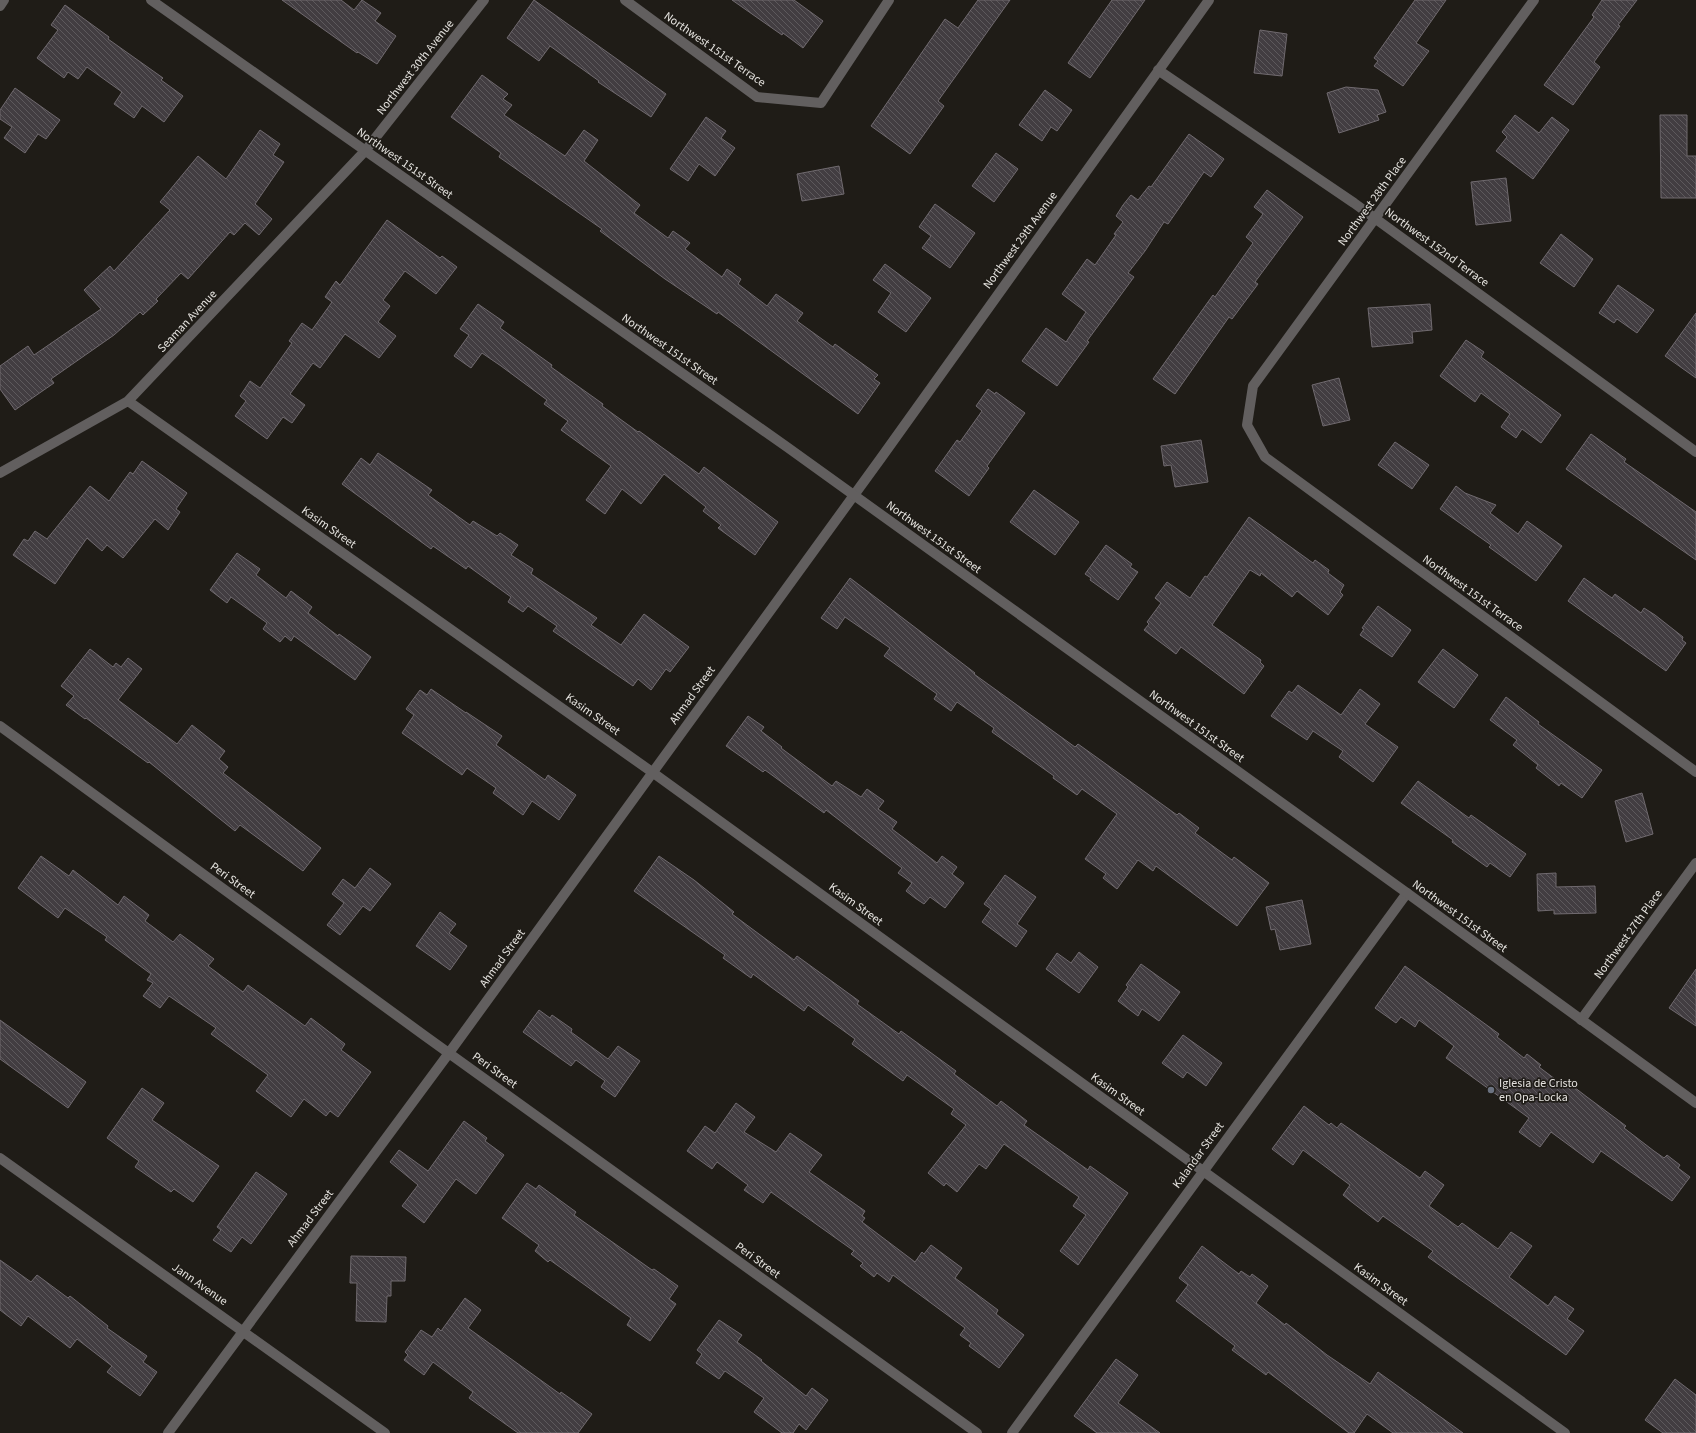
<svg xmlns="http://www.w3.org/2000/svg" width="1696" height="1433" font-family="'Source Sans 3',sans-serif">
<defs>
<pattern id="building-back-hatch" width="6" height="6" patternUnits="userSpaceOnUse"><rect width="6" height="6" fill="#423d41"/><path d="M-1 5l2 2M0 0l6 6M5-1l2 2" fill="none" stroke="#5d595c"/></pattern>
</defs>
<rect width="100%" height="100%" fill="#1f1c17"/>
<path fill="url(#building-back-hatch)" stroke="#706a6f" d="M 282,0 L 341,0 L 354,10 L 362,0 L 381,13 L 375,21 L 396,36 L 377,64 L 358,52 L 357,53 Z
M 534,0 L 666,94 L 651,117 L 598,82 L 599,81 L 550,46 L 539,61 L 507,38 Z
M 732,0 L 794,0 L 823,21 L 803,48 L 783,33 L 782,35 Z
M 978,0 L 1010,0 L 938,101 L 944,106 L 910,154 L 871,126 L 945,19 L 958,28 Z
M 1112,0 L 1145,0 L 1090,78 L 1068,63 Z
M 1415,0 L 1446,0 L 1416,43 L 1429,51 L 1403,86 L 1374,66 L 1378,61 L 1374,58 Z
M 1602,0 L 1637,0 L 1618,25 L 1620,26 L 1594,62 L 1600,67 L 1573,105 L 1544,85 L 1594,17 L 1592,15 Z
M 65,5 L 109,37 L 108,39 L 163,78 L 161,80 L 183,96 L 164,122 L 142,106 L 134,118 L 114,104 L 122,92 L 87,67 L 78,79 L 68,72 L 64,78 L 37,58 L 58,30 L 51,25 Z
M 1260,30 L 1287,34 L 1282,76 L 1254,73 Z
M 482,75 L 508,94 L 503,99 L 512,105 L 504,115 L 565,156 L 584,130 L 598,140 L 584,161 L 640,205 L 634,213 L 668,238 L 673,231 L 690,243 L 685,249 L 722,277 L 727,269 L 741,279 L 738,284 L 767,306 L 776,294 L 803,313 L 797,321 L 833,347 L 835,344 L 878,375 L 874,379 L 880,383 L 858,414 L 718,312 L 717,314 L 665,279 L 600,231 L 602,229 L 499,157 L 501,153 L 451,117 Z
M 1346,87 L 1378,90 L 1386,112 L 1377,115 L 1379,120 L 1339,133 L 1327,93 Z
M 15,88 L 60,120 L 46,139 L 38,134 L 25,153 L 4,138 L 12,127 L 0,119 L 0,110 Z
M 1045,90 L 1072,110 L 1057,131 L 1051,127 L 1042,141 L 1019,125 Z
M 1515,115 L 1539,133 L 1552,117 L 1569,130 L 1533,179 L 1496,151 L 1507,137 L 1502,132 Z
M 1660,115 L 1687,115 L 1687,156 L 1696,156 L 1696,198 L 1661,198 Z
M 706,117 L 726,131 L 721,138 L 735,148 L 715,176 L 699,164 L 688,181 L 670,169 Z
M 260,130 L 280,144 L 273,155 L 284,162 L 255,204 L 272,219 L 259,235 L 245,223 L 234,235 L 230,232 L 188,279 L 181,273 L 156,299 L 158,301 L 143,315 L 140,312 L 114,335 L 51,379 L 54,383 L 15,410 L 0,389 L 0,366 L 28,346 L 34,355 L 101,309 L 84,290 L 110,266 L 114,271 L 170,210 L 160,202 L 198,156 L 226,179 Z
M 1189,134 L 1224,159 L 1211,177 L 1204,172 L 1168,224 L 1164,222 L 1145,251 L 1128,273 L 1134,277 L 1087,341 L 1089,342 L 1057,386 L 1022,361 L 1046,328 L 1066,342 L 1086,312 L 1062,294 L 1087,259 L 1095,265 L 1116,235 L 1114,234 L 1123,222 L 1116,216 L 1123,205 L 1131,195 L 1138,200 L 1149,186 L 1151,187 Z
M 996,153 L 1018,169 L 994,202 L 972,186 Z
M 839,166 L 844,194 L 802,201 L 797,174 Z
M 1506,178 L 1511,221 L 1476,225 L 1471,182 Z
M 1267,190 L 1303,217 L 1255,282 L 1258,284 L 1232,319 L 1229,317 L 1175,394 L 1153,379 L 1213,295 L 1215,297 L 1253,243 L 1246,237 L 1263,214 L 1254,207 Z
M 935,204 L 975,233 L 950,268 L 922,248 L 931,236 L 919,227 Z
M 387,220 L 440,258 L 442,256 L 457,267 L 436,294 L 405,271 L 383,300 L 390,306 L 378,322 L 396,336 L 379,358 L 345,334 L 320,368 L 313,363 L 290,394 L 305,405 L 292,423 L 283,417 L 267,439 L 235,416 L 246,401 L 240,396 L 250,381 L 260,388 L 292,343 L 289,341 L 302,323 L 312,330 L 332,302 L 325,297 L 336,281 L 340,285 Z
M 1561,234 L 1593,259 L 1574,287 L 1540,263 Z
M 885,264 L 931,298 L 906,332 L 878,312 L 891,293 L 873,280 Z
M 1618,285 L 1654,310 L 1637,333 L 1617,319 L 1614,323 L 1599,313 Z
M 478,304 L 504,322 L 500,328 L 552,365 L 551,367 L 603,404 L 602,406 L 638,432 L 639,431 L 699,474 L 704,467 L 778,522 L 755,555 L 718,528 L 721,525 L 703,511 L 706,507 L 664,474 L 641,504 L 622,489 L 605,514 L 586,500 L 611,466 L 561,430 L 568,421 L 544,404 L 547,400 L 501,366 L 482,353 L 471,368 L 454,356 L 469,335 L 460,329 Z
M 1430,304 L 1432,330 L 1412,332 L 1413,343 L 1372,347 L 1368,308 Z
M 1696,313 L 1696,378 L 1665,356 Z
M 1466,340 L 1484,352 L 1481,357 L 1561,415 L 1541,443 L 1522,429 L 1516,438 L 1501,427 L 1510,414 L 1481,393 L 1475,402 L 1440,376 Z
M 1339,378 L 1350,420 L 1323,426 L 1312,385 Z
M 988,389 L 995,394 L 996,392 L 1025,413 L 987,466 L 989,468 L 969,496 L 935,471 L 957,440 L 960,442 L 982,411 L 976,406 Z
M 1591,434 L 1626,459 L 1624,462 L 1696,512 L 1696,560 L 1566,469 Z
M 1201,440 L 1208,482 L 1175,487 L 1171,465 L 1164,466 L 1161,446 Z
M 1395,442 L 1429,465 L 1412,489 L 1378,465 Z
M 378,453 L 432,490 L 428,495 L 470,525 L 473,521 L 497,536 L 500,533 L 518,545 L 511,555 L 533,569 L 531,574 L 597,618 L 591,625 L 621,645 L 644,614 L 689,647 L 670,672 L 666,669 L 651,690 L 638,679 L 633,686 L 553,631 L 557,626 L 528,606 L 523,612 L 508,602 L 511,597 L 468,566 L 466,569 L 433,546 L 431,549 L 342,484 L 361,458 L 370,465 Z
M 142,461 L 187,493 L 176,509 L 180,512 L 168,530 L 155,519 L 123,558 L 107,545 L 102,551 L 87,538 L 55,584 L 13,555 L 24,539 L 28,541 L 35,531 L 47,539 L 90,486 L 109,501 L 130,472 L 133,474 Z
M 1456,486 L 1465,493 L 1496,505 L 1490,513 L 1518,534 L 1527,521 L 1562,546 L 1536,581 L 1489,547 L 1491,545 L 1440,509 Z
M 1034,490 L 1079,522 L 1055,555 L 1010,522 Z
M 1249,517 L 1313,563 L 1315,560 L 1329,570 L 1328,573 L 1344,585 L 1340,592 L 1343,595 L 1328,615 L 1297,591 L 1292,597 L 1261,573 L 1260,576 L 1250,570 L 1212,625 L 1261,660 L 1260,662 L 1264,666 L 1244,694 L 1181,647 L 1176,654 L 1144,630 L 1149,624 L 1147,622 L 1161,603 L 1155,598 L 1167,582 L 1190,598 L 1205,576 L 1207,577 Z
M 1106,545 L 1132,564 L 1130,567 L 1138,572 L 1118,600 L 1090,580 L 1091,578 L 1085,574 Z
M 237,553 L 260,569 L 256,575 L 286,598 L 291,591 L 312,607 L 308,613 L 338,636 L 339,634 L 371,657 L 355,680 L 294,636 L 291,641 L 285,636 L 280,642 L 263,629 L 267,623 L 231,597 L 227,603 L 210,590 Z
M 850,578 L 975,673 L 974,674 L 1075,747 L 1078,744 L 1177,815 L 1179,813 L 1199,828 L 1195,833 L 1232,860 L 1234,857 L 1269,883 L 1237,926 L 1156,866 L 1153,871 L 1138,860 L 1117,889 L 1103,878 L 1106,874 L 1085,859 L 1117,814 L 1082,789 L 1077,795 L 1053,778 L 1054,776 L 992,732 L 994,728 L 957,702 L 951,711 L 934,699 L 937,694 L 884,656 L 890,648 L 845,617 L 837,629 L 821,618 Z
M 1584,578 L 1612,598 L 1615,594 L 1641,613 L 1644,608 L 1655,615 L 1683,637 L 1682,640 L 1686,643 L 1666,671 L 1568,601 Z
M 1378,606 L 1411,630 L 1392,657 L 1360,635 L 1364,629 L 1362,628 Z
M 90,649 L 113,667 L 116,663 L 121,667 L 128,658 L 142,669 L 118,700 L 177,744 L 192,725 L 225,751 L 219,759 L 228,767 L 223,773 L 321,848 L 303,871 L 240,825 L 235,831 L 149,762 L 148,763 L 86,718 L 85,719 L 66,705 L 74,696 L 61,686 Z
M 1443,649 L 1478,675 L 1454,708 L 1418,682 Z
M 1298,685 L 1341,715 L 1360,689 L 1380,704 L 1365,724 L 1398,747 L 1373,782 L 1339,757 L 1343,751 L 1313,731 L 1307,740 L 1271,716 L 1289,691 L 1292,693 Z
M 431,689 L 466,713 L 466,712 L 502,736 L 496,745 L 545,780 L 548,775 L 576,795 L 559,820 L 532,801 L 523,815 L 493,793 L 496,788 L 467,768 L 462,775 L 402,733 L 414,715 L 406,709 L 420,690 L 427,695 Z
M 1506,697 L 1539,722 L 1538,724 L 1602,770 L 1582,798 L 1561,783 L 1559,786 L 1536,768 L 1538,765 L 1513,745 L 1517,740 L 1490,720 Z
M 748,716 L 764,727 L 761,731 L 782,747 L 781,748 L 832,786 L 836,781 L 861,797 L 867,789 L 884,801 L 878,809 L 897,822 L 892,829 L 937,863 L 942,856 L 957,867 L 952,874 L 964,883 L 945,908 L 930,897 L 924,904 L 915,898 L 906,891 L 912,883 L 898,873 L 902,868 L 826,810 L 824,813 L 765,770 L 763,772 L 726,746 Z
M 1418,781 L 1469,818 L 1471,815 L 1526,854 L 1510,877 L 1490,863 L 1487,867 L 1452,842 L 1453,840 L 1401,803 Z
M 1642,793 L 1653,834 L 1626,842 L 1615,801 Z
M 41,856 L 69,876 L 73,870 L 118,905 L 124,896 L 149,915 L 145,921 L 173,942 L 180,934 L 214,959 L 208,966 L 243,992 L 248,985 L 305,1026 L 311,1018 L 345,1044 L 341,1050 L 371,1072 L 338,1117 L 330,1111 L 326,1116 L 304,1099 L 291,1117 L 256,1091 L 268,1075 L 211,1034 L 216,1028 L 169,996 L 160,1008 L 143,996 L 153,983 L 147,980 L 151,974 L 105,940 L 107,937 L 65,908 L 58,918 L 18,888 Z
M 659,856 L 694,880 L 734,912 L 732,914 L 794,960 L 797,956 L 859,1001 L 857,1004 L 899,1034 L 901,1031 L 956,1071 L 954,1074 L 997,1106 L 1001,1101 L 1027,1121 L 1024,1125 L 1088,1170 L 1090,1166 L 1128,1193 L 1078,1265 L 1060,1251 L 1086,1215 L 1073,1206 L 1079,1197 L 1004,1144 L 986,1169 L 979,1164 L 957,1192 L 946,1183 L 944,1186 L 928,1173 L 966,1125 L 951,1114 L 954,1109 L 907,1075 L 903,1081 L 852,1044 L 855,1039 L 808,1005 L 804,1011 L 753,974 L 751,978 L 723,958 L 725,955 L 634,891 Z
M 370,868 L 391,884 L 370,911 L 363,906 L 340,935 L 327,925 L 344,903 L 332,894 L 343,879 L 355,888 Z
M 1556,873 L 1556,887 L 1595,886 L 1596,913 L 1554,914 L 1554,910 L 1538,911 L 1537,874 Z
M 1005,875 L 1036,897 L 1017,924 L 1027,931 L 1016,947 L 982,922 L 991,909 L 984,904 Z
M 1302,900 L 1311,944 L 1280,950 L 1275,929 L 1271,930 L 1266,907 Z
M 440,912 L 456,924 L 449,933 L 467,946 L 450,970 L 416,946 Z
M 1079,952 L 1098,967 L 1079,993 L 1046,969 L 1057,953 L 1071,963 Z
M 1141,964 L 1180,992 L 1159,1021 L 1142,1009 L 1138,1016 L 1118,1001 L 1128,987 L 1126,985 Z
M 1405,966 L 1499,1034 L 1497,1037 L 1524,1058 L 1527,1054 L 1541,1065 L 1539,1067 L 1567,1088 L 1570,1084 L 1587,1097 L 1626,1126 L 1624,1128 L 1654,1151 L 1664,1158 L 1667,1155 L 1680,1165 L 1678,1168 L 1690,1177 L 1672,1201 L 1601,1151 L 1593,1163 L 1551,1132 L 1540,1147 L 1519,1132 L 1529,1118 L 1446,1058 L 1454,1046 L 1419,1020 L 1415,1027 L 1401,1017 L 1396,1023 L 1375,1008 Z
M 1696,969 L 1696,1026 L 1669,1008 Z
M 539,1010 L 550,1018 L 552,1015 L 572,1029 L 571,1032 L 608,1059 L 618,1046 L 640,1061 L 615,1097 L 601,1087 L 605,1081 L 576,1060 L 571,1066 L 523,1032 Z
M 0,1020 L 86,1082 L 68,1108 L 0,1059 Z
M 1183,1035 L 1222,1063 L 1206,1086 L 1187,1072 L 1183,1078 L 1162,1063 Z
M 142,1088 L 164,1103 L 152,1120 L 219,1166 L 193,1202 L 174,1189 L 171,1192 L 135,1167 L 139,1161 L 107,1138 Z
M 736,1103 L 755,1117 L 744,1132 L 776,1152 L 790,1133 L 822,1155 L 809,1172 L 865,1211 L 862,1216 L 865,1218 L 862,1222 L 915,1262 L 922,1252 L 924,1254 L 931,1245 L 962,1268 L 955,1278 L 998,1310 L 996,1314 L 1024,1335 L 999,1368 L 969,1346 L 971,1343 L 960,1335 L 965,1328 L 893,1275 L 889,1282 L 877,1273 L 874,1277 L 860,1266 L 863,1263 L 851,1254 L 854,1251 L 771,1192 L 763,1203 L 744,1190 L 748,1185 L 717,1162 L 712,1169 L 687,1151 L 705,1126 L 715,1133 Z
M 1304,1106 L 1329,1125 L 1331,1123 L 1337,1128 L 1341,1123 L 1420,1178 L 1425,1171 L 1444,1185 L 1429,1206 L 1458,1227 L 1462,1223 L 1498,1249 L 1511,1232 L 1532,1246 L 1509,1277 L 1548,1306 L 1555,1296 L 1574,1309 L 1567,1319 L 1584,1331 L 1566,1355 L 1428,1257 L 1433,1251 L 1383,1216 L 1378,1222 L 1353,1203 L 1343,1195 L 1350,1185 L 1303,1150 L 1293,1165 L 1272,1149 Z
M 464,1121 L 487,1138 L 485,1141 L 504,1155 L 476,1194 L 456,1179 L 424,1223 L 402,1206 L 418,1185 L 390,1162 L 399,1150 L 428,1171 Z
M 256,1172 L 287,1194 L 251,1244 L 242,1237 L 231,1252 L 213,1240 L 221,1230 L 217,1227 Z
M 527,1183 L 536,1189 L 539,1185 L 576,1212 L 574,1215 L 652,1270 L 654,1269 L 678,1286 L 669,1299 L 676,1304 L 650,1341 L 627,1325 L 631,1318 L 550,1260 L 548,1262 L 535,1251 L 539,1245 L 502,1218 Z
M 1202,1246 L 1239,1274 L 1241,1271 L 1250,1277 L 1252,1274 L 1268,1286 L 1256,1303 L 1285,1325 L 1286,1323 L 1327,1355 L 1370,1384 L 1378,1372 L 1463,1433 L 1393,1433 L 1367,1414 L 1354,1433 L 1349,1433 L 1268,1372 L 1266,1375 L 1232,1350 L 1235,1346 L 1176,1301 L 1188,1285 L 1179,1278 Z
M 351,1256 L 406,1257 L 405,1281 L 391,1281 L 391,1296 L 387,1296 L 386,1322 L 356,1321 L 357,1283 L 350,1283 Z
M 0,1260 L 31,1282 L 37,1275 L 68,1298 L 70,1296 L 108,1326 L 107,1328 L 147,1356 L 143,1362 L 157,1372 L 140,1396 L 107,1372 L 112,1366 L 77,1339 L 70,1348 L 28,1316 L 21,1326 L 0,1310 Z
M 465,1298 L 481,1310 L 468,1328 L 560,1394 L 561,1392 L 592,1414 L 578,1433 L 518,1433 L 469,1398 L 473,1392 L 433,1362 L 424,1375 L 404,1360 L 408,1355 L 405,1352 L 421,1330 L 432,1337 L 438,1328 L 441,1331 Z
M 719,1320 L 742,1335 L 737,1342 L 762,1360 L 761,1361 L 806,1396 L 812,1388 L 828,1400 L 806,1430 L 799,1424 L 793,1433 L 782,1433 L 754,1412 L 764,1398 L 725,1371 L 719,1379 L 696,1363 L 702,1354 L 697,1350 Z
M 1116,1359 L 1138,1375 L 1118,1403 L 1160,1433 L 1097,1433 L 1074,1416 Z
M 1675,1379 L 1696,1395 L 1696,1433 L 1663,1433 L 1645,1420 Z"/>
<g fill="none" stroke-linecap="round" stroke-linejoin="round">
<path stroke="#625f5f" stroke-width="10" d="M 625,0 L 757,97 L 821,103 L 889,0
M 1534,0 L 1253,386 L 1247,425 L 1265,457 L 1696,772
M 0,6 L 4,0
M 1158,70 L 1354,203 L 1696,452
M 128,401 L 652,772 L 1565,1433
M 0,473 L 128,401 L 365,151 L 484,0
M 0,726 L 425,1036 L 977,1433
M 1581,1020 L 1696,863
M 0,1158 L 385,1433
M 168,1433 L 449,1053 L 881,458 L 1209,0
M 1012,1433 L 1407,893"/>
<path stroke="#625f5f" stroke-width="10" d="M 151,0 L 787,447 L 1407,893 L 1696,1103"/>
</g>
<circle fill="#6b7280" stroke="#1f1c17" stroke-width="1.5" cx="1491" cy="1090" r="4"/>
<g text-anchor="middle" stroke-width="3.5" stroke-linejoin="round" paint-order="stroke">
<g font-size="12" fill="#e5e3df" stroke="#1f1c17">
<text transform="translate(715 49) rotate(35)" y="4">Northwest 151st Terrace</text>
<text transform="translate(415 67) rotate(-52)" y="4">Northwest 30th Avenue</text>
<text transform="translate(405 163) rotate(35)" y="4">Northwest 151st Street</text>
<text transform="translate(1372 201) rotate(-54)" y="4">Northwest 28th Place</text>
<text transform="translate(1020 240) rotate(-54)" y="4">Northwest 29th Avenue</text>
<text transform="translate(1437 247) rotate(36)" y="4">Northwest 152nd Terrace</text>
<text transform="translate(187 321) rotate(-47)" y="4">Seaman Avenue</text>
<text transform="translate(670 349) rotate(35)" y="4">Northwest 151st Street</text>
<text transform="translate(329 527) rotate(35)" y="4">Kasim Street</text>
<text transform="translate(934 537) rotate(36)" y="4">Northwest 151st Street</text>
<text transform="translate(1473 593) rotate(36)" y="4">Northwest 151st Terrace</text>
<text transform="translate(692 695) rotate(-54)" y="4">Ahmad Street</text>
<text transform="translate(593 714) rotate(35)" y="4">Kasim Street</text>
<text transform="translate(1197 726) rotate(36)" y="4">Northwest 151st Street</text>
<text transform="translate(233 880) rotate(36)" y="4">Peri Street</text>
<text transform="translate(856 904) rotate(36)" y="4">Kasim Street</text>
<text transform="translate(1460 916) rotate(36)" y="4">Northwest 151st Street</text>
<text transform="translate(1628 934) rotate(-54)" y="4">Northwest 27th Place</text>
<text transform="translate(502 958) rotate(-54)" y="4">Ahmad Street</text>
<text transform="translate(495 1070) rotate(36)" y="4">Peri Street</text>
<text transform="translate(1118 1094) rotate(36)" y="4">Kasim Street</text>
<text transform="translate(1198 1155) rotate(-54)" y="4">Kalandar Street</text>
<text transform="translate(310 1218) rotate(-53)" y="4">Ahmad Street</text>
<text transform="translate(758 1260) rotate(36)" y="4">Peri Street</text>
<text transform="translate(200 1284) rotate(35)" y="4">Jann Avenue</text>
<text transform="translate(1381 1284) rotate(36)" y="4">Kasim Street</text>
</g>
<g font-size="12" fill="#e5e3df" stroke="#1f1c17" text-anchor="start">
<text x="1499" y="1087">Iglesia de Cristo<tspan x="1499" dy="14">en Opa-Locka</tspan></text>
</g>
</g>
</svg>
